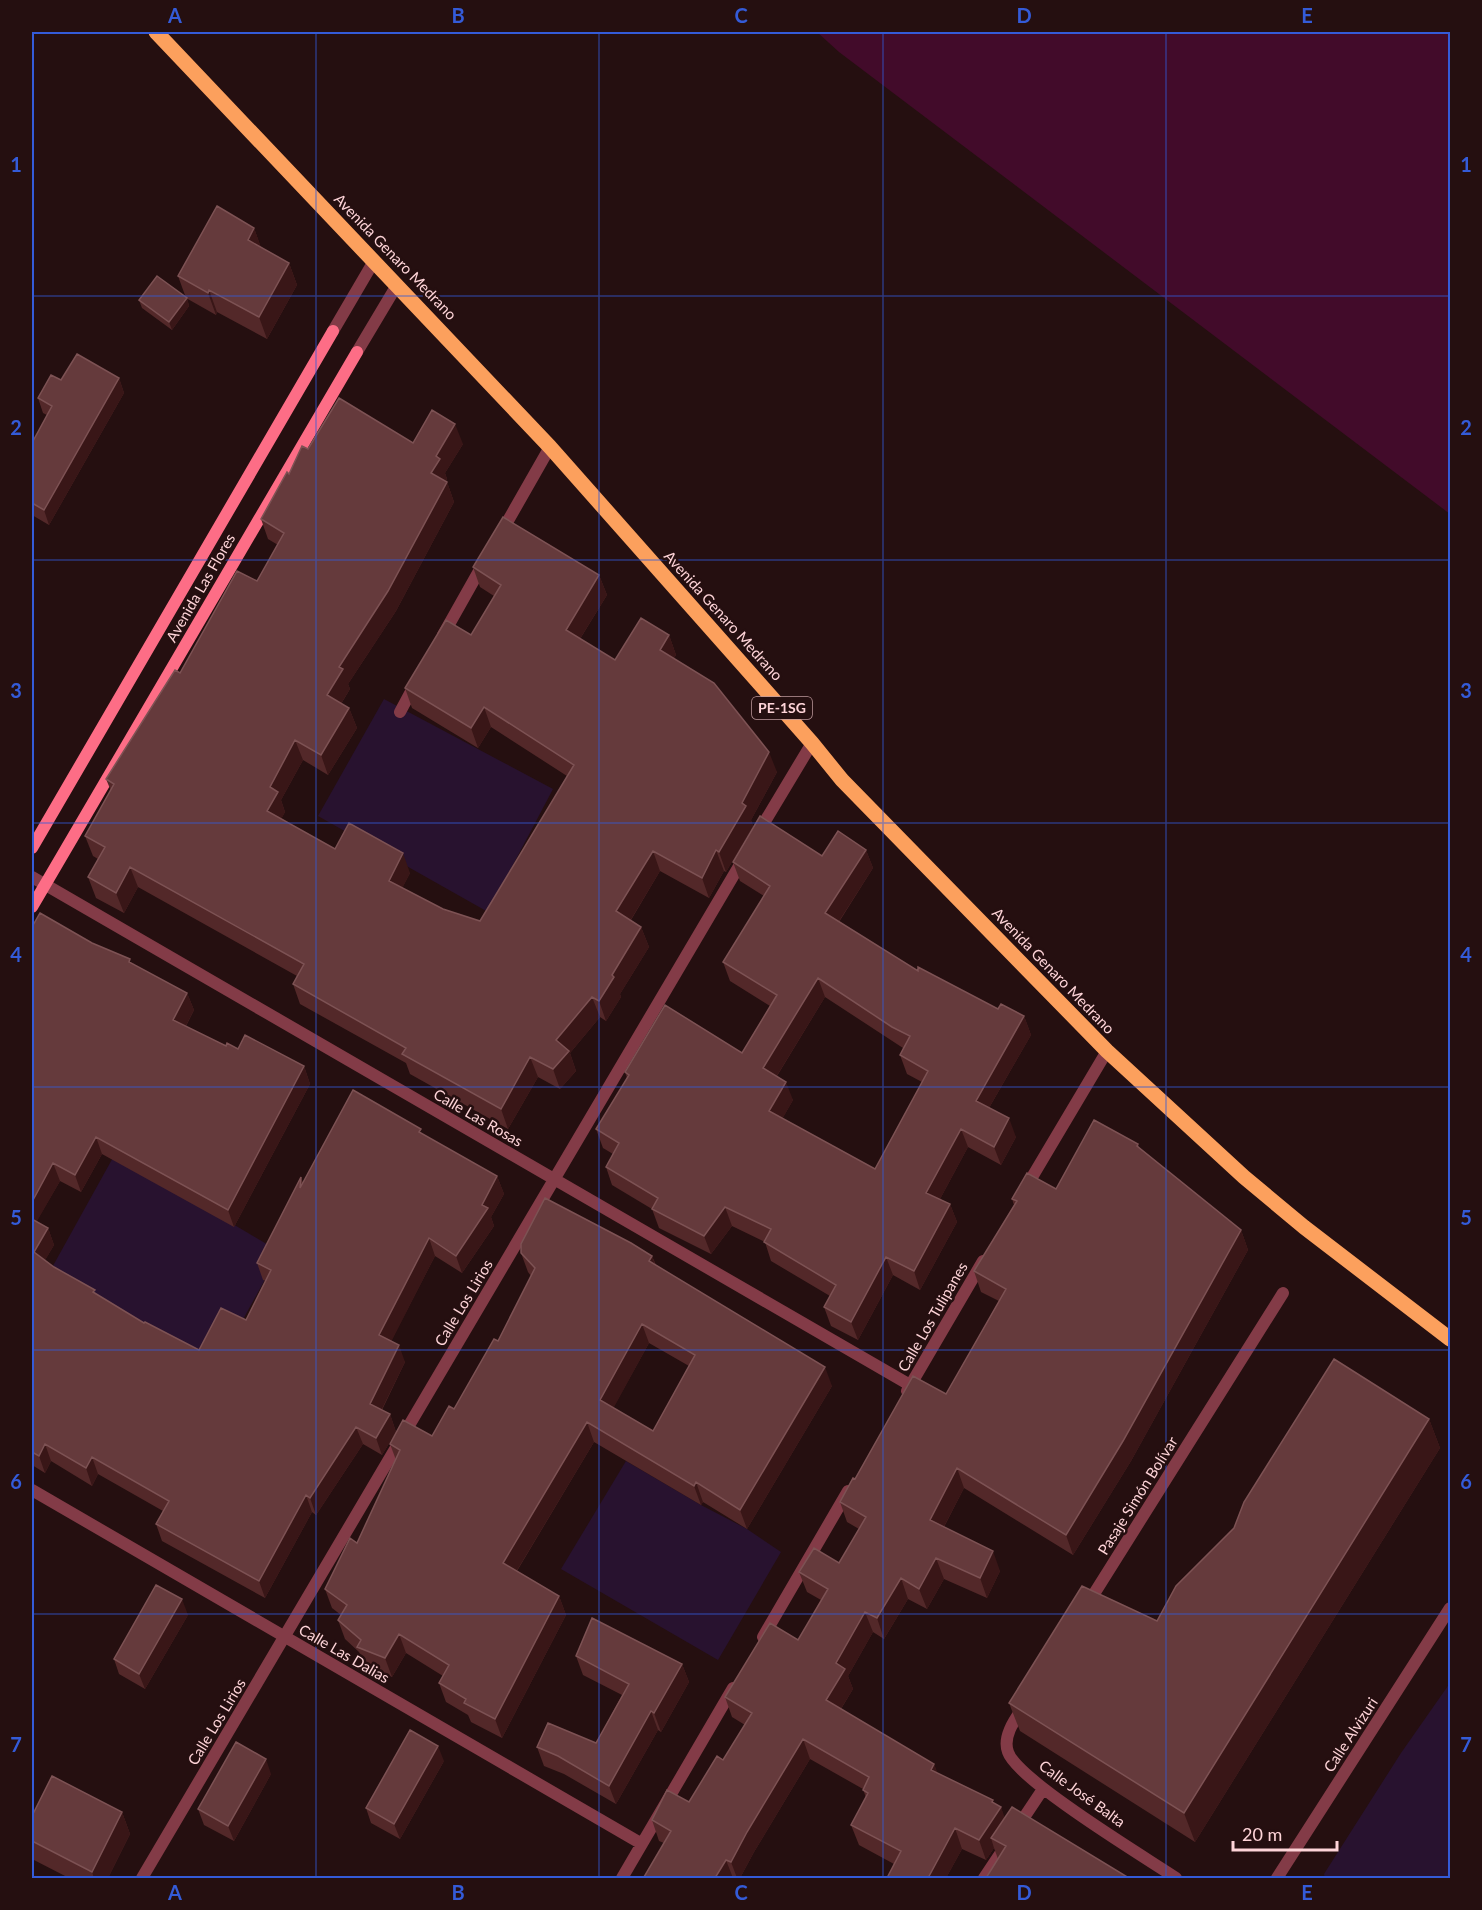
<svg xmlns="http://www.w3.org/2000/svg" width="1482" height="1910" font-family="Lato,sans-serif">
<rect width="100%" height="100%" fill="#250f10"/>
<path fill="#28122f" d="M 384,699 L 553,789 L 488,912 L 318,816 Z
M 115,1154 L 280,1252 L 217,1367 L 49,1273 Z
M 626,1461 L 701,1505 L 747,1529 L 781,1552 L 718,1660 L 561,1569 Z
M 1450,1683 L 1450,1878 L 1325,1878 L 1324,1874 L 1401,1753 Z"/>
<path fill="#420b2a" d="M 817,32 L 1450,32 L 1450,514 L 839,52 Z"/>
<g fill="none" stroke-linecap="round" stroke-linejoin="round">
<path stroke="#833b47" stroke-width="12" d="M 333,331 L 374,261
M 357,352 L 397,285
M 501,533 L 550,447
M 443,635 L 483,564
M 400,712 L 415,684
M 758,833 L 812,743
M 32,877 L 910,1385
M 1025,1189 L 1107,1051
M 907,1391 L 983,1261
M 32,1490 L 642,1844
M 1087,1605 L 1283,1293
M 763,1637 L 848,1491
M 1024,1706 C 1016,1718 1002,1736 1008,1752 C 1017,1780 1146,1858 1176,1878
M 1017,1828 L 1043,1789
M 142,1878 L 745,856
M 622,1878 L 733,1688
M 984,1878 L 1006,1845
M 1277,1878 L 1450,1608"/>
<path stroke="#fd6d86" stroke-width="12" d="M 32,848 L 333,331
M 32,907 L 357,352"/>
<path stroke="#fca05d" stroke-width="15" d="M 156,32 L 550,447 L 812,743 L 842,780 L 1107,1051 L 1244,1177 L 1304,1227 L 1450,1339"/>
</g>
<path fill="#532829" fill-rule="evenodd" d="M 254,228 L 261,248 L 289,263 L 297,285 L 267,339 L 217,312 L 216,315 L 186,298 L 178,276 Z
M 187,298 L 189,306 L 172,330 L 142,308 L 139,300 Z
M 119,378 L 124,393 L 49,525 L 32,515 L 32,443 L 47,415 L 43,413 L 38,398 L 61,380 Z
M 413,443 L 463,444 L 445,473 L 447,479 L 446,481 L 447,482 L 454,502 L 396,611 L 348,684 L 350,689 L 341,704 L 349,708 L 357,728 L 328,775 L 303,760 L 281,800 L 285,812 L 281,819 L 335,849 L 410,873 L 402,888 L 443,909 L 480,921 L 567,776 L 491,727 L 478,748 L 412,708 L 405,688 L 471,635 L 494,596 L 480,587 L 473,567 L 599,575 L 607,595 L 580,639 L 615,660 L 669,635 L 676,655 L 674,658 L 777,772 L 751,820 L 753,826 L 726,872 L 724,871 L 709,898 L 660,871 L 631,920 L 641,927 L 649,947 L 620,994 L 621,997 L 606,1021 L 600,1017 L 570,1053 L 576,1071 L 560,1089 L 538,1077 L 508,1129 L 410,1074 L 406,1063 L 300,1004 L 293,984 L 297,976 L 138,887 L 124,913 L 96,898 L 88,877 L 98,859 L 93,856 L 85,836 L 111,791 L 106,779 L 180,673 L 257,581 L 278,545 L 268,539 L 261,519 L 289,474 L 308,449 Z
M 866,850 L 873,868 L 839,922 L 918,971 L 998,1009 L 1024,1016 L 1031,1035 L 989,1108 L 1016,1137 L 1001,1165 L 968,1147 L 940,1199 L 950,1204 L 957,1222 L 920,1290 L 893,1275 L 858,1340 L 831,1326 L 824,1307 L 830,1296 L 771,1261 L 765,1242 L 732,1226 L 711,1254 L 659,1228 L 652,1209 L 612,1185 L 606,1167 L 613,1154 L 603,1148 L 596,1129 L 627,1078 L 625,1072 L 742,1053 L 770,1006 L 730,981 L 723,962 L 764,896 L 740,881 L 733,862 L 822,856 ZM 825,997 L 903,1048 L 900,1055 L 907,1074 L 922,1082 L 875,1169 L 782,1119 L 793,1100 L 777,1076 Z
M 32,927 L 92,943 L 187,993 L 194,1010 L 186,1026 L 226,1046 L 304,1066 L 310,1084 L 234,1227 L 102,1154 L 81,1192 L 60,1181 L 36,1222 L 48,1228 L 54,1245 L 45,1260 L 54,1267 L 96,1294 L 144,1323 L 199,1350 L 246,1320 L 266,1281 L 263,1280 L 257,1263 L 301,1177 L 303,1183 L 423,1135 L 497,1176 L 504,1194 L 491,1217 L 494,1226 L 462,1273 L 435,1256 L 391,1341 L 405,1362 L 382,1410 L 390,1414 L 396,1432 L 382,1455 L 363,1444 L 316,1515 L 312,1512 L 265,1598 L 162,1541 L 156,1524 L 163,1511 L 98,1474 L 92,1486 L 51,1461 L 45,1473 L 32,1465 Z
M 1138,1144 L 1139,1148 L 1241,1230 L 1248,1250 L 1131,1461 L 1073,1555 L 964,1488 L 944,1527 L 1000,1571 L 987,1598 L 944,1579 L 927,1609 L 908,1599 L 884,1639 L 873,1632 L 848,1676 L 853,1689 L 841,1709 L 934,1764 L 937,1773 L 1001,1807 L 1004,1818 L 1129,1878 L 998,1859 L 994,1848 L 986,1860 L 962,1849 L 946,1878 L 887,1878 L 894,1864 L 859,1845 L 851,1825 L 866,1798 L 863,1789 L 810,1759 L 754,1852 L 740,1878 L 644,1878 L 644,1877 L 664,1843 L 659,1841 L 652,1820 L 689,1802 L 723,1760 L 745,1725 L 732,1717 L 725,1697 L 798,1640 L 821,1600 L 807,1592 L 799,1572 L 839,1563 L 859,1529 L 847,1522 L 840,1502 L 855,1479 L 946,1394 L 999,1301 L 981,1292 L 974,1271 L 1014,1205 L 1012,1199 L 1056,1189 Z
M 521,1253 L 652,1256 L 656,1265 L 832,1386 L 747,1529 L 703,1502 L 701,1505 L 594,1442 L 517,1571 L 559,1596 L 566,1615 L 502,1738 L 471,1722 L 468,1715 L 446,1702 L 439,1683 L 443,1676 L 406,1653 L 392,1677 L 364,1666 L 359,1652 L 345,1639 L 338,1620 L 341,1615 L 332,1608 L 325,1589 L 357,1543 L 396,1460 L 390,1444 L 432,1436 L 454,1409 L 498,1341 L 531,1276 L 528,1272 ZM 649,1343 L 689,1366 L 653,1431 L 613,1408 Z
M 1429,1419 L 1440,1448 L 1195,1842 L 1020,1731 L 1009,1703 L 1157,1621 Z
M 188,1615 L 145,1689 L 119,1674 L 114,1659 Z
M 576,1656 L 682,1664 L 689,1682 L 661,1732 L 658,1730 L 616,1804 L 564,1774 L 544,1766 L 537,1747 L 596,1743 L 622,1695 L 583,1675 Z
M 444,1761 L 400,1839 L 371,1823 L 366,1808 Z
M 271,1774 L 234,1841 L 204,1825 L 198,1809 Z
M 122,1812 L 130,1834 L 108,1878 L 69,1878 L 32,1859 L 32,1816 Z"/>
<path fill="#391617" d="M 254,228 L 262,250 L 248,240 Z
M 289,263 L 297,285 L 267,339 L 259,317 Z
M 209,290 L 217,312 L 216,315 L 208,293 Z
M 187,298 L 189,306 L 172,330 L 169,322 Z
M 119,378 L 124,393 L 49,525 L 44,510 Z
M 455,424 L 463,444 L 445,473 L 447,479 L 439,493 L 431,473 L 436,456 Z
M 447,482 L 454,502 L 396,611 L 348,684 L 350,689 L 334,715 L 327,695 L 339,667 Z
M 599,575 L 607,595 L 573,650 L 566,630 Z
M 669,635 L 676,655 L 667,670 L 660,650 Z
M 484,707 L 491,727 L 478,748 L 471,728 Z
M 349,708 L 357,728 L 328,775 L 321,755 Z
M 295,740 L 303,760 L 281,800 L 285,812 L 275,831 L 267,811 L 270,787 Z
M 769,752 L 777,772 L 751,820 L 753,826 L 726,872 L 719,852 L 742,803 Z
M 716,850 L 724,871 L 709,898 L 702,878 Z
M 866,850 L 873,868 L 832,932 L 825,913 Z
M 653,851 L 660,871 L 624,931 L 616,911 Z
M 403,853 L 410,873 L 396,901 L 389,881 Z
M 130,867 L 138,887 L 124,913 L 116,893 Z
M 641,927 L 649,947 L 620,994 L 621,997 L 606,1021 L 599,1001 L 612,975 Z
M 818,978 L 825,997 L 770,1087 L 763,1068 Z
M 187,993 L 194,1010 L 180,1037 L 173,1020 Z
M 592,997 L 600,1017 L 570,1053 L 576,1071 L 560,1089 L 553,1069 L 556,1040 Z
M 1024,1016 L 1031,1035 L 982,1120 L 976,1101 Z
M 530,1057 L 538,1077 L 508,1129 L 501,1109 Z
M 304,1066 L 310,1084 L 234,1227 L 228,1210 Z
M 786,1082 L 793,1100 L 776,1130 L 769,1111 Z
M 1009,1118 L 1016,1137 L 1001,1165 L 994,1147 Z
M 961,1129 L 968,1147 L 933,1212 L 926,1193 Z
M 96,1137 L 102,1154 L 81,1192 L 75,1175 Z
M 53,1163 L 60,1181 L 32,1230 L 32,1202 Z
M 497,1176 L 504,1194 L 491,1217 L 494,1226 L 462,1273 L 456,1256 L 482,1205 Z
M 950,1204 L 957,1222 L 920,1290 L 914,1271 Z
M 725,1207 L 732,1226 L 711,1254 L 704,1236 Z
M 48,1228 L 54,1245 L 40,1269 L 34,1252 Z
M 1241,1230 L 1248,1250 L 1131,1461 L 1073,1555 L 1066,1535 Z
M 429,1238 L 435,1256 L 386,1352 L 379,1335 Z
M 652,1256 L 659,1275 L 649,1261 Z
M 886,1257 L 893,1275 L 858,1340 L 851,1322 Z
M 642,1324 L 649,1343 L 607,1420 L 600,1400 Z
M 399,1345 L 405,1362 L 376,1421 L 370,1404 Z
M 825,1367 L 832,1386 L 747,1529 L 740,1510 Z
M 390,1414 L 396,1432 L 382,1455 L 376,1438 Z
M 1429,1419 L 1440,1448 L 1195,1842 L 1184,1813 Z
M 587,1422 L 594,1442 L 510,1582 L 503,1563 Z
M 356,1427 L 363,1444 L 316,1515 L 310,1498 Z
M 45,1444 L 51,1461 L 45,1473 L 39,1456 Z
M 92,1457 L 98,1474 L 92,1486 L 86,1468 Z
M 957,1468 L 964,1488 L 937,1540 L 930,1520 Z
M 696,1482 L 703,1502 L 701,1505 L 694,1486 Z
M 306,1495 L 312,1512 L 265,1598 L 259,1581 Z
M 993,1551 L 1000,1571 L 987,1598 L 980,1578 Z
M 936,1558 L 944,1579 L 927,1609 L 919,1589 Z
M 901,1578 L 908,1599 L 884,1639 L 877,1618 Z
M 559,1596 L 566,1615 L 502,1738 L 495,1719 Z
M 182,1599 L 188,1615 L 145,1689 L 139,1674 Z
M 865,1612 L 873,1632 L 848,1676 L 853,1689 L 834,1720 L 826,1700 L 836,1663 Z
M 399,1634 L 406,1653 L 392,1677 L 385,1658 Z
M 682,1664 L 689,1682 L 661,1732 L 654,1713 Z
M 651,1711 L 658,1730 L 616,1804 L 609,1786 Z
M 803,1739 L 810,1759 L 754,1852 L 740,1878 L 737,1878 L 731,1862 L 747,1832 Z
M 438,1746 L 444,1761 L 400,1839 L 394,1824 Z
M 266,1759 L 271,1774 L 234,1841 L 228,1826 Z
M 934,1764 L 942,1784 L 931,1770 Z
M 993,1800 L 997,1811 L 1001,1807 L 1008,1827 L 991,1838 L 994,1848 L 986,1860 L 979,1840 Z
M 122,1812 L 130,1834 L 108,1878 L 94,1878 L 92,1872 Z
M 955,1828 L 962,1849 L 946,1878 L 928,1878 Z
M 726,1860 L 733,1878 L 715,1878 Z"/>
<path fill="#653a3c" stroke="#7d5254" stroke-width="1.5" fill-rule="evenodd" d="M 217,206 L 254,228 L 248,240 L 289,263 L 259,317 L 209,290 L 208,293 L 178,276 Z
M 157,276 L 187,298 L 169,322 L 139,300 Z
M 77,354 L 119,378 L 44,510 L 32,503 L 32,443 L 52,406 L 38,398 L 51,375 L 61,380 Z
M 339,398 L 413,443 L 432,410 L 455,424 L 436,456 L 440,459 L 431,473 L 447,482 L 388,591 L 339,667 L 343,669 L 327,695 L 349,708 L 321,755 L 295,740 L 270,787 L 278,792 L 267,811 L 335,849 L 349,823 L 403,853 L 389,881 L 443,909 L 480,921 L 574,765 L 484,707 L 471,728 L 405,688 L 446,620 L 471,635 L 501,585 L 473,567 L 503,517 L 599,575 L 566,630 L 615,660 L 641,618 L 669,635 L 660,650 L 714,683 L 769,752 L 742,803 L 746,806 L 719,852 L 716,850 L 702,878 L 653,851 L 616,911 L 641,927 L 612,975 L 614,977 L 599,1001 L 592,997 L 556,1040 L 569,1051 L 553,1069 L 530,1057 L 501,1109 L 402,1054 L 406,1048 L 293,984 L 304,964 L 130,867 L 116,893 L 88,877 L 105,847 L 85,836 L 114,784 L 106,779 L 175,670 L 180,673 L 237,571 L 257,581 L 284,533 L 261,519 L 287,472 L 289,474 L 302,446 L 308,449 Z
M 760,816 L 822,856 L 838,831 L 866,850 L 825,913 L 918,971 L 918,967 L 998,1009 L 1001,1004 L 1024,1016 L 976,1101 L 1009,1118 L 994,1147 L 961,1129 L 926,1193 L 950,1204 L 914,1271 L 886,1257 L 851,1322 L 824,1307 L 836,1285 L 764,1242 L 771,1229 L 725,1207 L 704,1236 L 652,1209 L 658,1198 L 606,1167 L 619,1143 L 596,1129 L 629,1075 L 625,1072 L 665,1005 L 742,1053 L 777,995 L 723,962 L 770,886 L 733,862 ZM 818,978 L 892,1027 L 910,1036 L 900,1055 L 928,1071 L 875,1169 L 769,1111 L 786,1082 L 763,1068 Z
M 40,913 L 92,943 L 130,959 L 129,962 L 187,993 L 173,1020 L 226,1046 L 227,1043 L 238,1049 L 245,1035 L 304,1066 L 228,1210 L 96,1137 L 75,1175 L 53,1163 L 32,1202 L 32,927 Z
M 353,1090 L 421,1129 L 419,1132 L 497,1176 L 482,1205 L 488,1208 L 456,1256 L 429,1238 L 379,1335 L 399,1345 L 370,1404 L 390,1414 L 376,1438 L 356,1427 L 310,1498 L 306,1495 L 259,1581 L 156,1524 L 169,1501 L 92,1457 L 86,1468 L 45,1444 L 39,1456 L 32,1452 L 32,1219 L 48,1228 L 34,1252 L 54,1267 L 95,1290 L 93,1292 L 144,1323 L 145,1322 L 199,1350 L 221,1308 L 246,1320 L 271,1270 L 257,1263 L 301,1177 L 300,1188 Z
M 1094,1120 L 1138,1144 L 1137,1146 L 1241,1230 L 1123,1441 L 1066,1535 L 957,1468 L 930,1520 L 993,1551 L 980,1578 L 936,1558 L 919,1589 L 901,1578 L 877,1618 L 865,1612 L 836,1663 L 845,1669 L 826,1700 L 934,1764 L 931,1770 L 993,1800 L 992,1802 L 1001,1807 L 979,1840 L 955,1828 L 928,1878 L 887,1878 L 901,1851 L 851,1825 L 868,1793 L 863,1790 L 869,1777 L 803,1739 L 747,1832 L 731,1862 L 726,1860 L 715,1878 L 646,1878 L 644,1877 L 671,1831 L 652,1820 L 667,1790 L 689,1802 L 717,1756 L 723,1760 L 752,1713 L 725,1697 L 770,1623 L 798,1640 L 828,1589 L 799,1572 L 814,1548 L 839,1563 L 866,1517 L 840,1502 L 853,1478 L 855,1479 L 913,1376 L 946,1394 L 1006,1289 L 974,1271 L 1017,1201 L 1012,1199 L 1027,1173 L 1056,1189 Z
M 545,1198 L 631,1243 L 652,1256 L 649,1261 L 825,1367 L 740,1510 L 696,1482 L 694,1486 L 587,1422 L 503,1563 L 559,1596 L 495,1719 L 464,1703 L 466,1699 L 439,1683 L 449,1665 L 399,1634 L 385,1658 L 357,1647 L 361,1640 L 338,1620 L 347,1605 L 325,1589 L 350,1538 L 357,1543 L 400,1450 L 390,1444 L 403,1420 L 432,1436 L 449,1406 L 454,1409 L 494,1339 L 498,1341 L 535,1268 L 521,1253 L 521,1244 ZM 642,1324 L 695,1355 L 653,1431 L 600,1400 Z
M 1334,1359 L 1429,1419 L 1184,1813 L 1009,1703 L 1082,1586 L 1157,1621 L 1176,1586 L 1234,1528 L 1244,1502 Z
M 156,1585 L 182,1599 L 139,1674 L 114,1659 Z
M 592,1618 L 682,1664 L 654,1713 L 651,1711 L 609,1786 L 558,1756 L 537,1747 L 548,1723 L 596,1743 L 629,1684 L 576,1656 Z
M 410,1730 L 438,1746 L 394,1824 L 366,1808 Z
M 236,1742 L 266,1759 L 228,1826 L 198,1809 Z
M 52,1776 L 122,1812 L 92,1872 L 32,1841 L 32,1816 Z
M 1012,1807 L 1129,1878 L 986,1878 L 1006,1846 L 991,1838 Z"/>
<path fill="none" stroke="#345bd8" stroke-width="1.5" stroke-opacity="0.55" d="M 316,32 L 316,1878M 599,32 L 599,1878M 883,32 L 883,1878M 1166,32 L 1166,1878M 32,296 L 1450,296M 32,560 L 1450,560M 32,823 L 1450,823M 32,1087 L 1450,1087M 32,1350 L 1450,1350M 32,1614 L 1450,1614"/>
<g text-anchor="middle" stroke-width="5" stroke-linejoin="round" paint-order="stroke">
<rect fill="#250f10" stroke="#bd999c" stroke-width="1.5" x="752" y="697" width="60" height="22" rx="4.5"/>
<g font-size="14" font-weight="bold" fill="#fed4d8">
<text x="782" y="713">PE-1SG</text>
</g>
<g font-size="15" fill="#fed4d8" stroke="#250f10">
<text transform="translate(395 257) rotate(46)" y="5">Avenida Genaro Medrano</text>
<text transform="translate(201 588) rotate(-60)" y="5">Avenida Las Flores</text>
<text transform="translate(723 616) rotate(48)" y="5">Avenida Genaro Medrano</text>
<text transform="translate(1053 971) rotate(46)" y="5">Avenida Genaro Medrano</text>
<text transform="translate(478 1118) rotate(30)" y="5">Calle Las Rosas</text>
<text transform="translate(464 1303) rotate(-59)" y="5">Calle Los Lirios</text>
<text transform="translate(933 1317) rotate(-60)" y="5">Calle Los Tulipanes</text>
<text transform="translate(1138 1496) rotate(-58)" y="5">Pasaje Simón Bolívar</text>
<text transform="translate(344 1654) rotate(30)" y="5">Calle Las Dalias</text>
<text transform="translate(217 1722) rotate(-59)" y="5">Calle Los Lirios</text>
<text transform="translate(1351 1735) rotate(-57)" y="5">Calle Alvizuri</text>
<text transform="translate(1082 1794) rotate(36)" y="5">Calle José Balta</text>
</g>
</g>
<rect width="1482" height="1910" fill="none" stroke="#250f10" stroke-width="66"/>
<path d="M1233 1841v9h104v-9" fill="none" stroke="#fed4d8" stroke-width="3"/>
<text x="1242" y="1841" font-size="18" fill="#fed4d8" stroke="#250f10" stroke-width="4.5" paint-order="stroke">20 m</text>
<rect x="33" y="33" width="1416" height="1844" fill="none" stroke="#345bd8" stroke-width="2"/>
<g font-size="20" text-anchor="middle" font-weight="bold" fill="#345bd8">
<text x="175" y="23">A</text>
<text x="458" y="23">B</text>
<text x="741" y="23">C</text>
<text x="1024" y="23">D</text>
<text x="1307" y="23">E</text>
<text x="16" y="172">1</text>
<text x="1466" y="172">1</text>
<text x="16" y="435">2</text>
<text x="1466" y="435">2</text>
<text x="16" y="698">3</text>
<text x="1466" y="698">3</text>
<text x="16" y="962">4</text>
<text x="1466" y="962">4</text>
<text x="16" y="1225">5</text>
<text x="1466" y="1225">5</text>
<text x="16" y="1489">6</text>
<text x="1466" y="1489">6</text>
<text x="16" y="1752">7</text>
<text x="1466" y="1752">7</text>
<text x="175" y="1900">A</text>
<text x="458" y="1900">B</text>
<text x="741" y="1900">C</text>
<text x="1024" y="1900">D</text>
<text x="1307" y="1900">E</text>
</g>
</svg>
